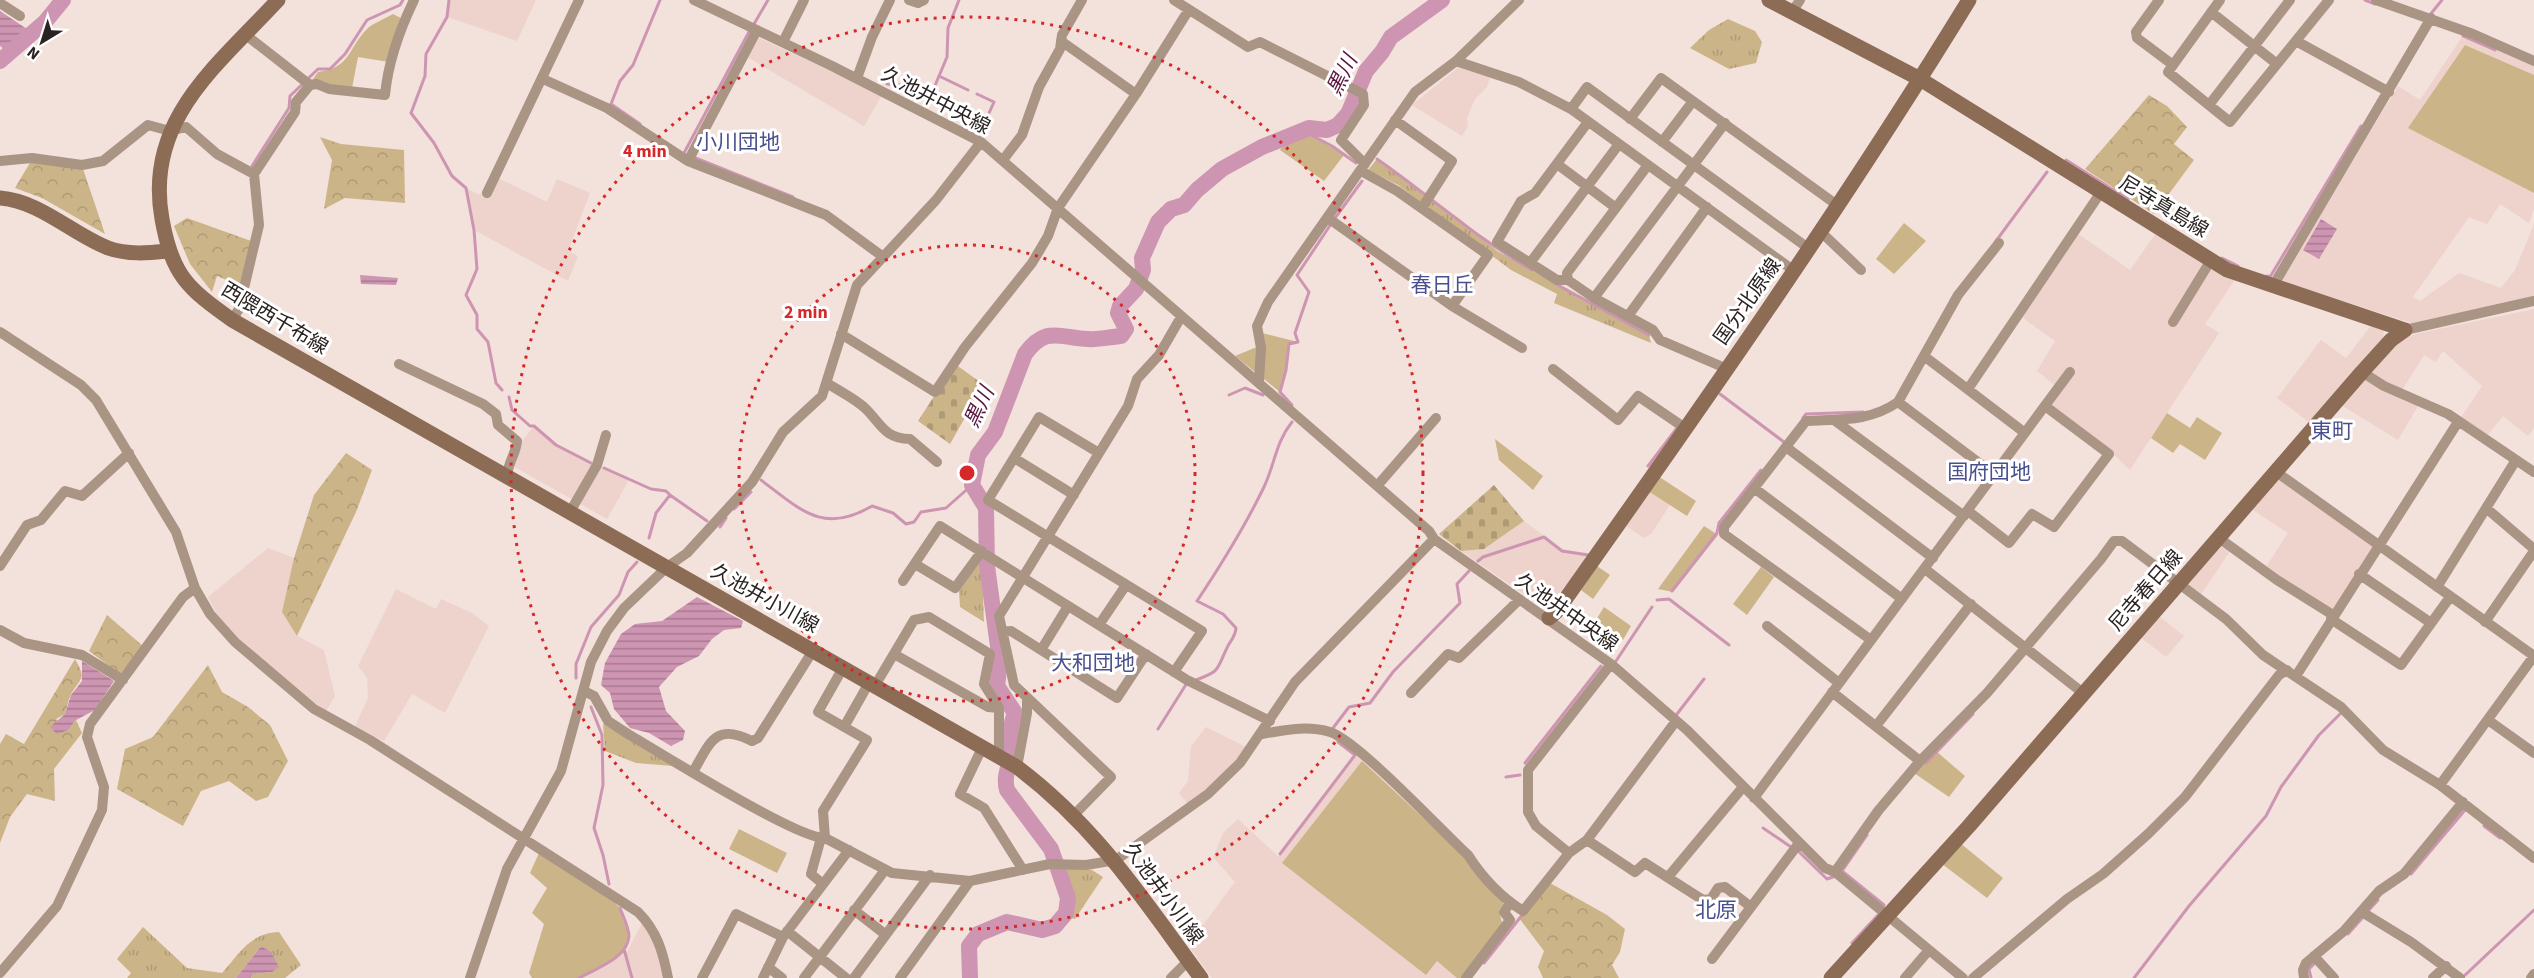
<svg xmlns="http://www.w3.org/2000/svg" width="2534" height="978" font-family="'Source Sans 3','Noto Sans JP',sans-serif">
<defs>
<pattern id="grass-tufts" width="24" height="20" patternUnits="userSpaceOnUse" patternTransform="scale(1.5)"><rect width="24" height="20" fill="#ccb489"/><path d="M3 7l-1-3M5 7V3M7 7l1-3M15 17l-1-3M17 17v-4M19 17l1-3" fill="none" stroke="#af9a76"/></pattern>
<pattern id="forest-crowns" width="20" height="18" patternUnits="userSpaceOnUse" patternTransform="scale(1.5)"><rect width="20" height="18" fill="#ccb489"/><path d="M2 6a3 3 0 1 1 6 0M12 15a3 3 0 1 1 6 0" fill="none" stroke="#af9a76"/></pattern>
<pattern id="cemetery-stones" width="16" height="16" patternUnits="userSpaceOnUse" patternTransform="scale(1.5)"><rect width="16" height="16" fill="#ccb489"/><path d="M2 7V4a2 2 0 0 1 4 0v3zM10 15v-3a2 2 0 0 1 4 0v3z" fill="#af9a76"/></pattern>
<pattern id="water-rules" width="6" height="5" patternUnits="userSpaceOnUse" patternTransform="scale(1.5)"><rect width="6" height="5" fill="#ce95b2"/><path d="M0 2.5h6" fill="none" stroke="#a77990"/></pattern>
</defs>
<rect width="100%" height="100%" fill="#f3e1dc"/>
<path fill="#edd3cc" d="M 449,0 L 536,0 L 517,41 L 447,17 Z
M 2464,34 L 2534,65 L 2534,209 L 2529,223 L 2500,204 L 2487,224 L 2469,217 L 2413,297 L 2420,301 L 2459,273 L 2501,288 L 2515,270 L 2534,224 L 2534,297 L 2412,323 L 2280,281 L 2398,86 L 2420,100 Z
M 757,37 L 882,95 L 864,126 L 747,57 Z
M 1460,66 L 1490,77 L 1487,87 L 1475,99 L 1467,118 L 1468,126 L 1462,136 L 1412,105 Z
M 492,175 L 547,202 L 557,179 L 590,193 L 568,251 L 578,256 L 568,281 L 474,230 L 466,188 L 480,195 Z
M 2077,233 L 2130,270 L 2156,233 L 2236,278 L 2205,324 L 2219,333 L 2130,470 L 2109,450 L 2046,401 L 2057,387 L 2037,371 L 2055,341 L 2023,318 L 2027,306 Z
M 2534,309 L 2534,428 L 2528,436 L 2503,416 L 2486,437 L 2460,419 L 2482,386 L 2443,351 L 2436,362 L 2424,355 L 2401,392 L 2422,399 L 2398,440 L 2341,405 L 2401,340 L 2415,334 Z
M 2373,323 L 2384,328 L 2383,339 L 2310,423 L 2277,398 L 2321,340 L 2346,358 Z
M 534,426 L 556,445 L 629,480 L 607,519 L 513,466 L 519,445 Z
M 2278,478 L 2372,542 L 2373,548 L 2332,612 L 2266,567 L 2288,533 L 2251,509 Z
M 1648,491 L 1670,505 L 1651,534 L 1644,538 L 1625,525 Z
M 1524,521 L 1562,549 L 1592,554 L 1555,598 L 1545,601 L 1534,601 L 1461,551 L 1484,549 Z
M 2222,543 L 2231,550 L 2200,596 L 2184,586 Z
M 268,548 L 294,558 L 282,612 L 297,636 L 324,650 L 335,696 L 326,711 L 275,672 L 233,633 L 217,614 L 208,597 Z
M 396,589 L 436,609 L 441,599 L 472,613 L 489,626 L 445,713 L 412,694 L 384,741 L 355,726 L 368,698 L 367,678 L 358,666 Z
M 2159,616 L 2184,636 L 2166,657 L 2140,637 Z
M 1206,727 L 1248,748 L 1214,783 L 1188,804 L 1179,793 L 1188,781 L 1191,746 Z
M 1356,755 L 1462,854 L 1505,901 L 1499,910 L 1502,923 L 1461,978 L 1212,978 L 1188,945 L 1235,882 L 1213,857 L 1223,833 L 1238,819 L 1279,857 Z
M 642,923 L 660,953 L 663,978 L 579,978 L 612,960 L 624,949 L 627,952 Z"/>
<path fill="url(#grass-tufts)" d="M 1728,19 L 1755,31 L 1762,42 L 1756,63 L 1729,69 L 1690,48 L 1709,30 Z
M 1377,159 L 1461,220 L 1497,251 L 1649,335 L 1651,343 L 1554,303 L 1557,294 L 1511,270 L 1398,185 L 1368,170 Z
M 978,562 L 982,570 L 984,622 L 960,607 L 959,590 Z
M 603,724 L 673,766 L 636,763 L 605,751 Z
M 1064,867 L 1092,870 L 1103,877 L 1075,919 L 1067,917 L 1074,899 Z
M 143,927 L 187,968 L 222,973 C 240,953 250,933 279,932 L 301,965 L 285,978 L 251,978 L 253,974 L 272,972 L 261,946 L 236,978 L 127,978 L 131,973 L 117,959 Z"/>
<path fill="url(#forest-crowns)" d="M 2149,95 L 2167,106 L 2187,127 L 2174,144 L 2194,160 L 2154,214 L 2085,169 Z
M 320,137 L 341,144 L 404,150 L 405,203 L 345,198 L 324,209 L 332,160 Z
M 31,161 L 83,169 L 105,234 L 42,198 L 15,188 Z
M 187,218 L 254,242 L 243,287 L 217,276 L 212,292 L 190,264 L 174,226 Z
M 346,453 L 372,470 L 356,512 L 297,636 L 282,612 L 294,558 L 314,495 Z
M 107,615 L 143,646 L 120,674 L 89,651 Z
M 75,659 C 87,680 81,677 71,694 C 68,700 67,708 65,714 L 56,719 L 68,730 L 76,720 L 82,733 L 54,769 L 55,801 L 27,794 L 10,817 L 0,843 L 0,744 L 6,734 L 24,744 Z
M 208,665 L 222,692 L 248,707 L 270,725 L 288,761 L 268,797 L 256,801 L 229,781 L 201,791 L 183,826 L 117,789 L 125,749 L 153,737 Z
M 1550,883 L 1607,915 L 1625,929 L 1620,952 L 1612,965 L 1619,978 L 1543,978 L 1538,967 L 1544,951 L 1519,918 Z"/>
<path fill="url(#cemetery-stones)" d="M 955,364 L 980,382 L 980,391 L 950,444 L 918,421 Z
M 1494,485 L 1524,521 L 1484,549 L 1461,551 L 1439,534 Z"/>
<path fill="#ccb489" d="M 393,14 L 403,19 L 389,62 L 358,57 L 352,88 L 311,82 L 318,72 C 351,68 348,48 367,29 C 373,23 385,19 393,14 Z
M 2465,45 L 2534,75 L 2534,193 L 2408,128 Z
M 1311,135 L 1344,155 L 1324,181 L 1280,150 L 1287,141 Z
M 1904,223 L 1926,241 L 1894,274 L 1876,259 Z
M 1262,333 L 1298,342 L 1289,345 L 1286,370 L 1280,392 L 1235,356 L 1264,344 Z
M 2167,413 L 2190,428 L 2197,417 L 2222,433 L 2205,460 L 2180,444 L 2173,453 L 2151,438 Z
M 1495,439 L 1543,476 L 1533,490 L 1499,460 Z
M 1658,476 L 1696,501 L 1687,516 L 1648,491 Z
M 1704,526 L 1718,535 L 1673,592 L 1658,589 Z
M 1597,566 L 1610,575 L 1593,599 L 1581,590 Z
M 1761,567 L 1774,577 L 1747,615 L 1733,604 Z
M 1604,607 L 1631,626 L 1623,640 L 1596,620 Z
M 1936,751 L 1965,776 L 1949,797 L 1914,773 Z
M 1362,761 L 1462,854 L 1505,901 L 1499,910 L 1502,923 L 1461,978 L 1457,978 L 1437,961 L 1426,975 L 1282,863 Z
M 739,829 L 787,853 L 777,873 L 729,849 Z
M 1960,843 L 2003,878 L 1987,898 L 1942,864 Z
M 539,853 L 615,903 L 620,908 L 629,935 L 624,949 L 612,960 L 579,978 L 532,978 L 529,973 L 544,924 L 532,913 L 547,888 L 530,873 Z"/>
<path fill="url(#water-rules)" d="M 0,11 L 27,29 L 4,49 L 0,46 Z
M 2321,219 L 2337,229 L 2319,259 L 2303,250 Z
M 360,275 L 398,278 L 396,285 L 361,284 Z
M 697,597 L 743,621 L 741,628 L 724,630 L 712,639 L 699,656 L 677,667 L 659,687 L 666,711 L 685,731 L 683,740 L 671,746 L 649,733 L 630,728 L 614,709 L 610,693 L 601,685 L 605,663 L 621,634 L 635,624 L 662,621 Z
M 82,661 L 114,681 L 95,710 L 76,720 L 68,730 L 57,734 L 50,727 L 65,714 L 71,695 L 82,681 Z
M 261,946 L 271,952 L 279,967 L 272,972 L 253,974 L 251,978 L 236,978 Z"/>
<g fill="none" stroke-linecap="round" stroke-linejoin="round">
<path stroke="#ce95b2" stroke-width="3" d="M 449,0 L 447,17 L 426,54 L 425,76 L 411,113 L 434,143 L 452,176 L 466,188 L 474,230 L 477,269 L 466,295 L 477,315 L 477,329 L 488,342 L 496,383 L 502,390
M 2365,0 L 2375,4
M 2429,16 L 2442,0
M 754,24 L 768,0
M 2463,36 L 2495,50
M 939,76 L 968,90
M 887,84 L 934,88 L 947,57 L 948,28 L 959,0
M 977,94 L 994,102 L 980,133
M 640,124 L 611,104 L 620,81 L 633,65 L 660,0
M 1309,128 L 1311,135 L 1332,146 L 1356,163
M 684,153 L 750,30
M 693,157 L 793,197
M 1377,159 C 1429,195 1477,239 1532,270
M 2066,160 L 2128,199
M 252,166 L 289,108 L 290,96 L 318,69 L 330,69 L 345,54 L 367,20 L 400,5 L 403,0
M 1335,218 L 1362,181
M 1996,241 L 2047,172
M 2222,258 L 2238,266
M 2267,276 L 2270,277 L 2361,126
M 1556,284 L 1649,335
M 1720,394 L 1784,442
M 1229,395 L 1245,388 L 1263,395
M 509,397 L 512,410 L 530,426 L 534,426 L 556,445 L 591,463
M 1292,405 L 1280,392 L 1286,370 L 1289,344 L 1298,342 L 1295,333 L 1309,292 L 1297,275 L 1331,224
M 1803,418 L 1806,414 L 1863,412
M 1648,466 L 1677,428
M 604,468 L 651,489 L 666,491 L 670,495
M 761,480 C 801,510 823,535 872,506 L 893,513 L 906,524 L 914,522 L 921,512 L 946,508 L 972,485
M 734,509 L 751,492
M 720,527 L 726,518
M 649,538 L 656,513 L 670,495 L 707,521
M 1478,561 L 1483,557 L 1544,537 L 1562,551 L 1588,555
M 1672,591 L 1717,533 L 1719,523 L 1761,470
M 1657,600 L 1669,599 L 1729,645
M 1616,661 L 1652,607
M 576,678 L 576,664 L 591,627 L 619,595 L 628,572 L 637,562
M 1196,680 C 1220,671 1216,671 1226,650 C 1229,641 1235,639 1236,628 L 1223,614 L 1197,601 C 1221,565 1244,528 1263,489 C 1275,465 1275,443 1292,422
M 591,707 L 602,735 L 603,785 L 594,828 L 603,855 L 609,884
M 1677,714 L 1704,679
M 1333,728 L 1349,707 L 1370,703 L 1393,672 L 1460,603 L 1457,584 L 1469,571
M 1158,729 L 1187,683
M 1525,763 L 1601,666
M 1926,763 L 1973,714
M 1506,777 L 1520,775
M 2484,826 L 2500,838
M 1763,828 L 1791,847
M 1867,835 L 1842,871 L 1884,905
M 1797,850 L 1827,879 L 1833,877
M 1280,854 L 1355,755 L 1338,742
M 2411,874 L 2465,810
M 2368,911 L 2378,900
M 2348,934 L 2364,916
M 1852,943 L 1878,915
M 624,949 L 632,978
M 1484,963 L 1523,914
M 2463,977 L 2534,910
M 579,978 C 595,969 628,958 629,936 C 629,928 623,916 620,908
M 2134,978 L 2189,906 L 2266,816 L 2281,787 L 2319,735 L 2341,713
M 2311,978 L 2309,969 L 2316,962"/>
<path stroke="#ce95b2" stroke-width="16" d="M 0,61 L 45,22 L 63,0
M 970,978 L 969,946 L 978,934 L 1007,922 L 1042,930 L 1055,926 L 1066,913 L 1068,898 L 1051,849 L 1007,790 C 1003,775 1010,767 1011,752 C 1012,734 1008,733 1015,713 L 997,686 L 1000,661 L 987,566 L 986,508 L 972,485 L 978,455 L 995,432 L 1025,354 C 1046,325 1060,338 1088,339 C 1098,340 1110,337 1121,336 L 1126,329 L 1118,313 L 1120,306 L 1136,289 L 1143,270 L 1142,258 L 1158,222 L 1171,209 L 1184,205 L 1197,190 L 1222,169 L 1262,147 L 1309,128 L 1327,130 L 1338,125 L 1348,114 L 1366,71 L 1382,52 L 1391,37 L 1442,0"/>
<path stroke="#aa9484" stroke-width="10" d="M 694,0 L 832,66 L 981,142 L 1429,531 L 1434,539 L 1611,664 L 1687,730 L 1825,868 L 1835,872 L 1963,978
M 909,0 L 918,3 L 924,0
M 1174,0 L 1248,47 L 1260,42 L 1363,94 L 1364,105 L 1341,140 L 1365,164
M 2159,0 L 2136,32 L 2137,38 L 2173,65
M 2220,0 L 2168,72 L 2230,122 L 2329,0
M 2376,0 L 2473,34 L 2534,61
M 0,3 L 20,16
M 1792,12 L 1800,0
M 2211,12 L 2277,64
M 246,35 L 310,85 L 317,84 L 329,89 L 385,95 C 388,63 400,29 414,0
M 1061,41 L 1136,94
M 2296,41 L 2389,92
M 783,42 L 804,0
M 1456,61 L 1519,82 L 1571,109 L 1793,270
M 857,78 L 872,37 L 890,0
M 543,79 L 607,108 L 688,161 L 826,215 L 882,256
M 2209,105 L 2290,0
M 1571,109 L 1587,87 L 1808,248
M 1630,119 L 1661,78 L 1837,205
M 1395,120 L 1452,161 L 1422,208
M 1588,122 L 1535,193 L 1521,201 L 1497,242 L 1557,280 L 1568,280 L 1594,298 L 1653,330 L 1660,340 L 1725,368
M 1662,142 L 1693,101
M 1003,160 L 1022,135 L 1039,87 L 1060,49 L 1062,35 L 1082,0
M 0,161 L 32,158 L 82,165 L 103,161 L 148,125 L 170,131 L 186,127 L 217,154 L 254,174 L 259,225 L 239,309 L 232,320
M 688,161 L 757,30
M 1557,164 L 1616,208
M 1361,171 L 1397,191 L 1488,255 L 1452,306
M 254,174 L 295,112 L 296,102 L 310,85
M 487,193 L 579,0
M 1328,218 L 1452,306 L 1522,348
M 1820,231 L 1861,270
M 1530,263 L 1619,144
M 1568,280 L 1567,273 L 1648,165
M 2273,286 L 2431,18
M 1594,298 L 1725,123
M 1628,316 L 1707,207
M 2173,322 L 2211,260
M 2405,330 L 2534,301
M 0,332 L 81,385 L 96,400 L 176,532 L 195,588 L 210,614 L 235,642 L 314,709 L 370,740 L 638,912 C 657,931 663,952 668,978
M 841,334 L 935,392 L 965,347 L 1032,263 L 1048,236 L 1058,208 L 1136,94 L 1188,11
M 1924,356 L 2025,433
M 399,364 L 483,404 L 496,414 L 498,425 L 517,441 C 516,454 508,462 507,476
M 1553,369 L 1618,420 L 1638,396 L 1685,428
M 2362,372 L 2384,386 L 2448,414 L 2534,472
M 1259,381 L 1261,348 L 1257,326 L 1268,302 L 1415,92 L 1456,61 L 1519,0
M 827,383 C 839,391 856,399 866,409 C 881,424 885,439 910,439 L 937,462
M 1968,389 L 2101,192
M 1898,402 L 1995,475
M 1834,420 L 1964,516
M 1786,447 L 1933,558
M 1099,453 L 1039,417 L 988,500 L 1202,631 L 1174,672
M 1014,458 L 1074,495
M 2275,471 L 2534,656
M 1377,486 L 1436,418
M 1754,488 L 1902,599
M 2486,508 L 2534,549
M 1968,511 L 2009,543 L 2032,514 L 2054,527 L 2109,454 L 2045,406
M 570,512 L 597,465 L 606,435
M 2219,538 L 2277,580 L 2333,615
M 915,564 L 955,588 L 982,551
M 0,566 L 27,525 L 41,520 L 65,491 L 82,496 L 129,453
M 1925,569 L 2083,693
M 2359,574 L 2431,623
M 903,581 L 940,526 L 1187,680 L 1270,721
M 2437,587 L 2516,460
M 2331,619 L 2401,665 L 2450,597
M 2485,622 L 2534,551
M 1099,625 L 1126,585
M 1767,626 L 1839,683
M 0,630 L 24,643 L 82,655 L 123,680
M 1003,632 L 1011,631 L 1117,698 L 1146,654
M 1871,640 L 1724,534 L 1724,527 L 1806,421 C 1840,419 1869,422 1898,402 L 1958,295 L 1999,243
M 1041,650 L 1068,606
M 894,654 L 988,707 L 999,708
M 2296,676 L 2458,422
M 876,684 L 914,620 L 929,617 L 990,654 L 984,684 L 999,708 L 999,755
M 584,691 L 594,696 L 608,721 L 628,734 C 661,753 797,839 825,838 L 892,873 L 970,881 L 1050,864 L 1086,865 L 1116,860 L 1208,794 L 1240,763 L 1295,682 L 1434,539
M 1832,692 L 1920,761 L 1987,693 L 2101,559 L 2114,541 L 2122,541 L 2226,619 L 2263,655 L 2341,707 L 2383,750 L 2440,785 L 2534,858
M 1411,693 L 1448,654 L 1459,658 L 1519,600
M 2488,720 L 2534,753
M 1876,726 L 1971,604
M 844,727 L 870,681
M 1262,734 C 1285,730 1307,725 1330,732 C 1357,740 1442,831 1468,855 C 1482,877 1501,897 1523,911 L 1569,853 L 1587,840 L 1676,721
M 983,746 L 960,794 L 984,808 L 1023,870
M 1017,767 L 1027,713 L 1027,698
M 693,772 C 710,743 715,722 752,741 L 758,738 L 814,649
M 2440,785 L 2534,656
M 1754,798 L 2070,372
M 1074,815 L 1111,777 L 1014,685 L 999,616 L 1128,406 L 1137,379 L 1159,355 L 1181,317
M 821,838 L 811,874 L 823,884
M 825,838 L 823,811 L 867,740 L 818,712 L 844,666
M 1587,840 L 1635,872 L 1645,863 L 1703,900 L 1711,899 L 1718,888 L 1725,887 L 1751,907
M 1569,853 L 1536,826 L 1528,812 L 1528,770 L 1611,664
M 1835,872 L 1878,811 L 1920,761
M 1668,877 L 1743,787
M 854,910 L 886,935
M 2362,912 L 2411,942 L 2460,978
M 787,931 L 846,978
M 2314,956 L 2334,978
M 1712,959 L 1799,843
M 768,967 L 782,978
M 0,973 L 57,906 L 102,810 L 104,787 L 87,737 L 90,724 L 183,597 L 195,588
M 470,978 L 507,869 L 561,771 L 591,662 L 607,631 L 624,608 L 667,567 L 687,553 L 752,482 L 783,432 L 822,396 L 857,285 L 936,200 L 981,142
M 702,978 L 736,914 L 783,937 L 849,850
M 763,978 L 783,937
M 804,978 L 885,870
M 854,978 L 930,875
M 900,978 L 970,881
M 1171,978 L 1188,961
M 1466,978 L 1510,920 L 1504,912 L 1510,903
M 1905,978 L 1929,950
M 1973,978 L 2067,899 L 2103,874 L 2148,834 L 2185,797 L 2279,675 L 2287,670
M 2304,978 L 2303,970 L 2306,963 L 2344,931 L 2379,891 L 2404,874 L 2463,802
M 2433,978 L 2446,966
M 2531,978 L 2534,974"/>
<path stroke="#8c6c55" stroke-width="15" d="M 278,0 C 217,66 144,120 162,219 C 172,275 187,288 232,320 L 1017,767 C 1097,827 1143,899 1201,978
M 1769,0 L 1920,79 L 2227,270 L 2405,330
M 0,198 C 40,201 72,234 108,248 C 128,255 148,253 168,251
M 1549,618 L 1557,611 C 1699,411 1841,209 1969,0
M 1831,978 L 1969,826 L 2362,372 L 2391,340 L 2405,330"/>
</g>
<g fill="none" stroke="#d62828" stroke-width="3" stroke-dasharray="3 6">
<circle cx="967" cy="473" r="228"/>
<circle cx="967" cy="473" r="456"/>
</g>
<g text-anchor="middle" stroke-width="6" stroke-linejoin="round" paint-order="stroke">
<g font-size="20" fill="#2a2322" stroke="#fff">
<text transform="translate(936 100) rotate(28)" y="7">久池井中央線</text>
<text transform="translate(2164 206) rotate(31)" y="7">尼寺真島線</text>
<text transform="translate(1747 301) rotate(-55)" y="7">国分北原線</text>
<text transform="translate(275 318) rotate(31)" y="7">西隈西千布線</text>
<text transform="translate(2145 590) rotate(-49)" y="7">尼寺春日線</text>
<text transform="translate(765 598) rotate(29)" y="7">久池井小川線</text>
<text transform="translate(1567 612) rotate(35)" y="7">久池井中央線</text>
<text transform="translate(1164 893) rotate(54)" y="7">久池井小川線</text>
</g>
<g font-size="21" font-style="italic" fill="#59163f" stroke="#fff">
<text transform="translate(1342 75) rotate(-64)" y="7">黒川</text>
<text transform="translate(979 407) rotate(-65)" y="7">黒川</text>
</g>
<g font-size="21" fill="#49508d" stroke="#fff">
<text x="738" y="149">小川団地</text>
<text x="1442" y="292">春日丘</text>
<text x="2332" y="438">東町</text>
<text x="1989" y="479">国府団地</text>
<text x="1093" y="670">大和団地</text>
<text x="1716" y="917">北原</text>
</g>
</g>
<circle cx="967" cy="473" r="9" fill="#d62828" stroke="#fff" stroke-width="3"/>
<g font-size="18" text-anchor="middle" font-weight="bold" fill="#d62828" stroke="#fff" stroke-width="6" stroke-linejoin="round" paint-order="stroke">
<text x="645" y="157">4 min</text>
<text x="806" y="318">2 min</text>
</g>
<g transform="translate(42 42) rotate(218)" stroke="#ffffff" stroke-width="4.5" paint-order="stroke">
<path d="M0-4.5L10 22L0 15L-10 22Z" fill="#2a2322"/>
<text y="-9" font-size="16" font-weight="bold" text-anchor="middle" fill="#2a2322">N</text>
</g>
</svg>
